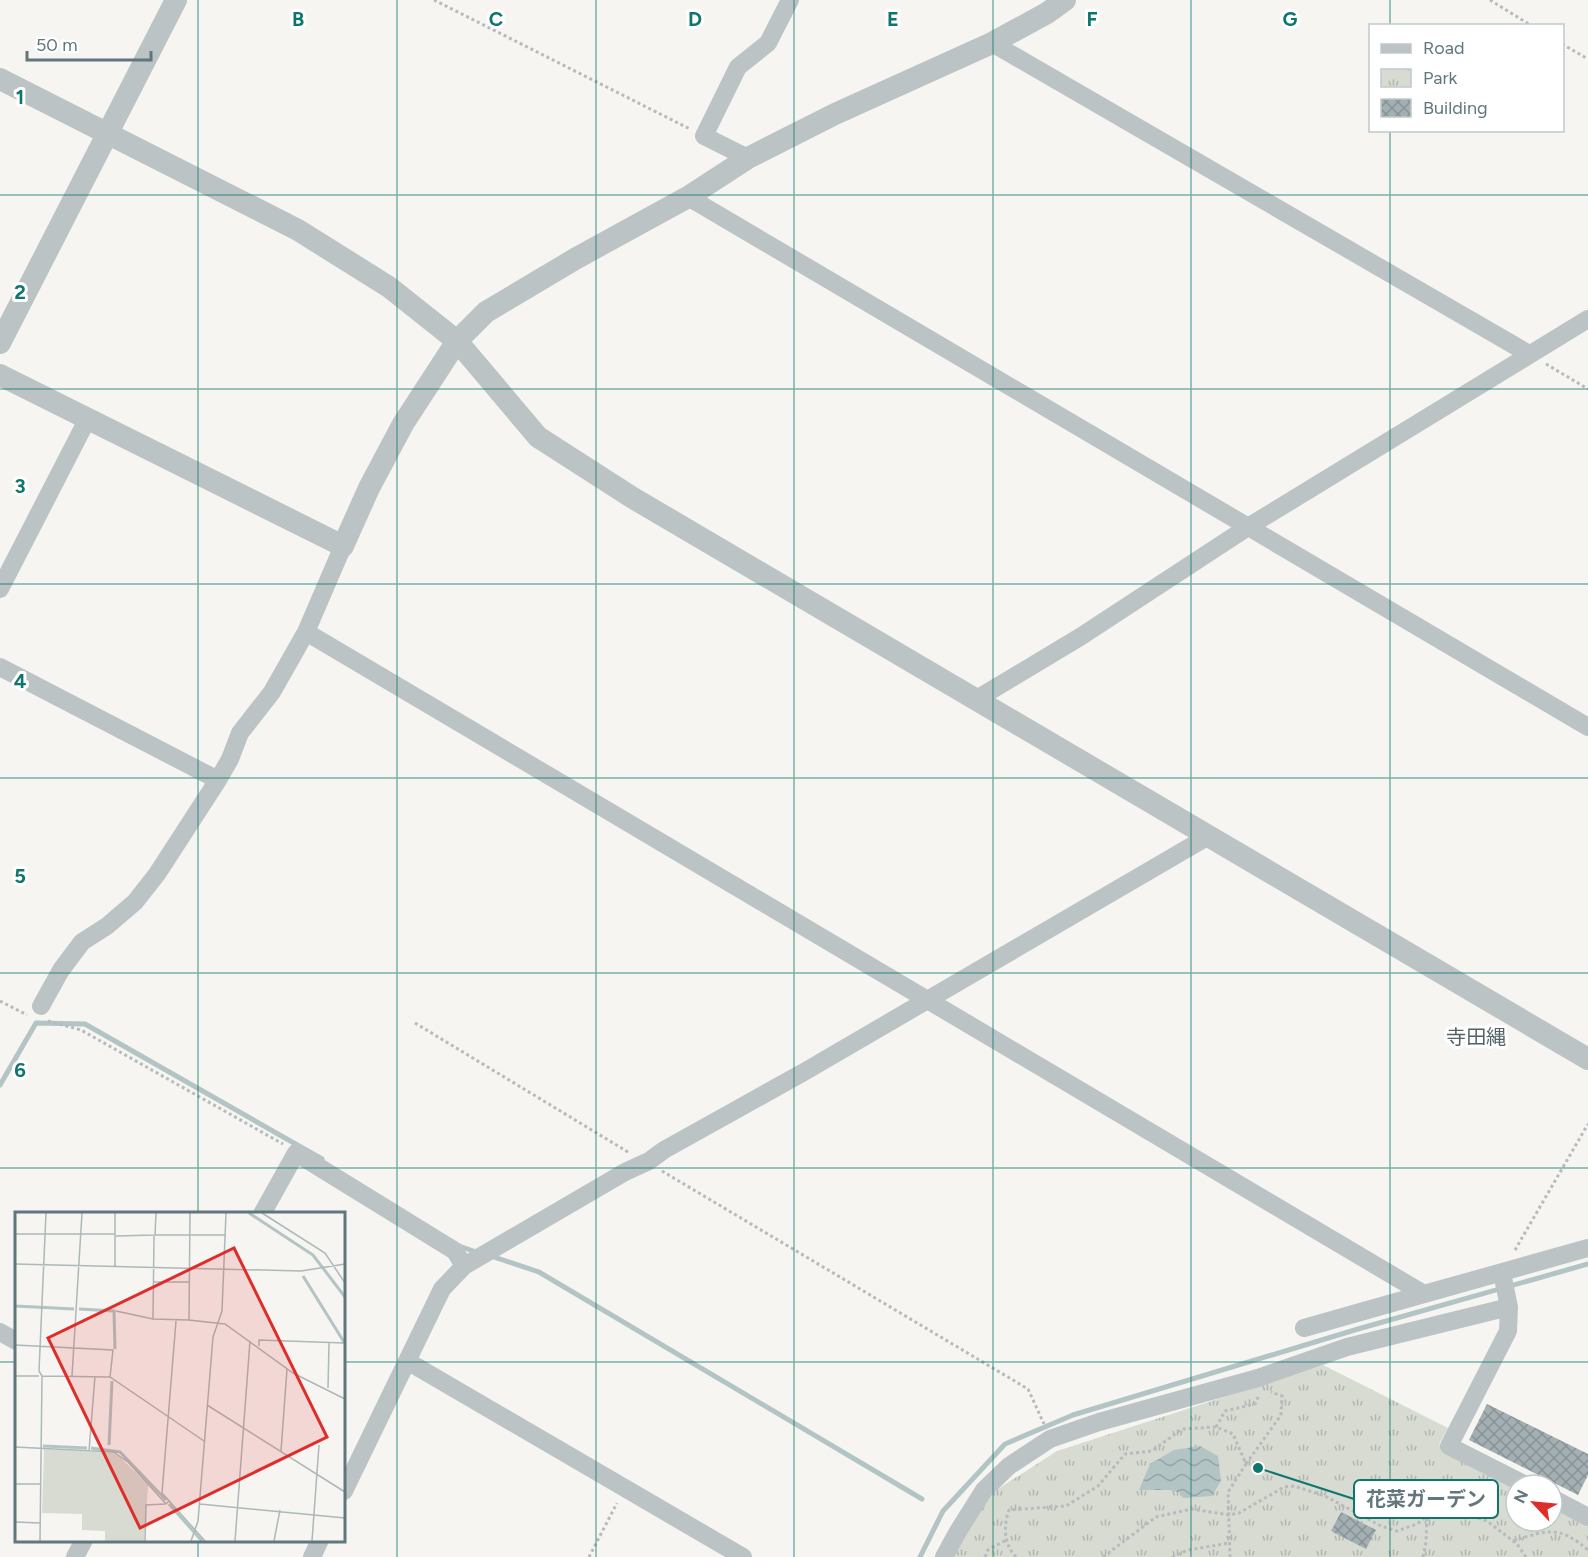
<svg xmlns="http://www.w3.org/2000/svg" width="1588" height="1557" font-family="Figtree,'Noto Sans JP',sans-serif">
<defs>
<pattern id="park-tufts" width="24" height="20" patternUnits="userSpaceOnUse" patternTransform="scale(1.5)"><rect width="24" height="20" fill="#d7dbd2"/><path d="M3 7l-1-3M5 7V3M7 7l1-3M15 17l-1-3M17 17v-4M19 17l1-3" fill="none" stroke="#b2b6b0"/></pattern>
<pattern id="water-waves" width="16" height="10" patternUnits="userSpaceOnUse" patternTransform="scale(1.5)"><rect width="16" height="10" fill="#b3c4c4"/><path d="M0 5q4-4 8 0t8 0" fill="none" stroke="#95a4a4"/></pattern>
<pattern id="building-cross-hatch" width="8" height="8" patternUnits="userSpaceOnUse" patternTransform="scale(1.5)"><rect width="8" height="8" fill="#a3afb2"/><path d="M0 0l8 8M0 8l8-8" fill="none" stroke="#889396"/></pattern>
</defs>
<rect width="100%" height="100%" fill="#f6f5f2"/>
<path fill="url(#park-tufts)" d="M 1323,1365 L 1448,1428 L 1439,1444 L 1518,1485 L 1516,1485 L 1516,1521 L 1552,1521 L 1552,1503 L 1588,1521 L 1588,1557 L 952,1557 L 984,1498 L 1057,1451 Z"/>
<path fill="url(#water-waves)" d="M 1200,1446 L 1218,1456 L 1221,1481 L 1212,1496 L 1183,1498 L 1181,1493 L 1170,1490 L 1139,1490 L 1150,1464 L 1174,1450 Z"/>
<g fill="none" stroke-linecap="round" stroke-linejoin="round">
<path stroke="#b3c4c4" stroke-width="5" d="M 0,1085 L 36,1023 L 85,1024 L 322,1159
M 459,1246 L 479,1253
M 491,1256 L 539,1272 L 922,1499
M 920,1557 L 943,1511 L 1005,1444 L 1073,1415 L 1358,1329 L 1588,1264"/>
</g>
<path fill="url(#building-cross-hatch)" d="M 1487,1404 L 1588,1454 L 1588,1475 L 1578,1495 L 1469,1440 Z
M 1341,1512 L 1376,1530 L 1366,1549 L 1331,1531 Z"/>
<g fill="none" stroke-linecap="round" stroke-linejoin="round">
<path stroke="#b7bbbd" stroke-width="3" stroke-dasharray="3 3" stroke-linecap="butt" d="M 434,0 L 690,129
M 1490,0 L 1532,26
M 1562,44 L 1588,59
M 1546,364 L 1588,389
M 0,1001 L 27,1015
M 48,1021 L 81,1030 L 283,1144
M 415,1023 L 628,1152
M 662,1171 L 1028,1389 L 1044,1424
M 1515,1250 L 1588,1124
M 1216,1427 L 1225,1411 L 1255,1404 L 1259,1395
M 1246,1464 L 1281,1415 L 1282,1396 L 1271,1392
M 1513,1541 C 1547,1530 1559,1525 1588,1550
M 589,1557 L 617,1503
M 985,1557 L 988,1550 L 1006,1540
M 1016,1557 C 1004,1545 1003,1526 1009,1510 L 1066,1506 L 1098,1486 L 1125,1454 L 1152,1451 L 1182,1429 L 1216,1427 L 1233,1434 L 1246,1464 L 1228,1492 L 1230,1557
M 1103,1557 L 1156,1517 L 1192,1509 L 1229,1515 L 1239,1513 L 1284,1487 L 1294,1486 L 1325,1496 L 1381,1526 L 1397,1531 L 1417,1524 L 1433,1511 L 1453,1510 L 1487,1521 L 1517,1544 L 1526,1557
M 1172,1557 L 1188,1550 L 1229,1543
M 1423,1557 L 1426,1542 L 1427,1515"/>
<path stroke="#bcc3c5" stroke-width="18" d="M 992,43 L 1529,354
M 748,158 L 704,136 L 738,67 L 768,43 L 790,0
M 688,197 L 1588,727
M 0,589 L 87,420
M 306,632 L 1424,1294 L 1588,1248
M 0,667 L 218,780 L 230,759 L 240,733 L 272,692 L 306,632 L 343,546
M 975,700 L 1080,637 L 1248,527 L 1588,319
M 41,1006 L 61,970 L 82,942 L 107,926 L 135,902 L 157,874 L 218,780
M 262,1214 L 296,1153 L 455,1251 L 464,1266
M 1509,1307 L 1508,1331 L 1449,1446 L 1526,1485
M 1304,1328 L 1424,1294
M 0,1332 L 16,1341
M 407,1361 L 743,1557
M 344,1491 L 442,1289 L 464,1266 L 625,1172 L 649,1161 L 664,1150 L 804,1072 L 1207,837
M 1552,1498 L 1588,1517
M 75,1557 L 84,1540
M 312,1557 L 320,1540
M 944,1557 L 957,1533 L 984,1490 L 1009,1466 L 1050,1439 L 1099,1422 L 1258,1378 L 1347,1347 L 1509,1307 L 1502,1273"/>
<path stroke="#bcc3c5" stroke-width="22" d="M 0,79 L 298,230 L 389,287 L 457,341 L 538,437 L 633,498 L 1588,1059
M 0,343 L 176,0
M 0,375 L 343,546 L 369,488 L 403,424 L 457,341 L 486,312 L 575,259 L 688,197 L 748,158 L 835,114 L 992,43 L 1047,13 L 1065,0"/>
</g>
<path fill="none" stroke="#0f766e" stroke-width="1.5" stroke-opacity="0.55" d="M 198,0 L 198,1214M 397,0 L 397,1557M 596,0 L 596,1557M 794,0 L 794,1557M 993,0 L 993,1557M 1191,0 L 1191,1557M 1390,0 L 1390,26M 1390,130 L 1390,1557M 0,195 L 1588,195M 0,389 L 1588,389M 0,584 L 1588,584M 0,778 L 1588,778M 0,973 L 1588,973M 0,1168 L 1588,1168M 0,1362 L 16,1362M 344,1362 L 1588,1362M 198,1540 L 198,1557"/>
<g text-anchor="middle" stroke-width="6" stroke-linejoin="round" paint-order="stroke">
<g font-size="20" fill="#536368" stroke="#fff">
<text x="1476" y="1044">寺田縄</text>
</g>
</g>
<g transform="translate(15 1212)">
<rect width="330" height="330" fill="#f6f5f2"/>
<path d="M 29,237 L 97,241 L 107,247 L 133,273 L 129,329 L 90,329 L 90,319 L 67,318 L 67,302 L 27,301 Z" fill="#d7dbd2"/>
<path fill="none" stroke="#b3c4c4" stroke-width="3" d="M 234,1 L 298,43 L 330,85M 288,64 L 329,130M 0,94 L 59,97M 64,97 L 99,99 L 100,137M 94,233 L 97,169M 28,234 L 72,236M 76,236 L 105,240 L 151,288M 154,292 L 187,329"/>
<path fill="none" stroke="#adb8b8" stroke-width="1.5" d="M 141,1 L 140,23 L 210,23M 175,1 L 174,108 L 210,112 L 278,161 L 330,187M 247,1 L 310,41 L 330,71M 0,22 L 100,22M 101,24 L 140,23M 139,24 L 138,107 L 174,108M 0,52 L 286,59 L 330,52M 100,55 L 100,1M 139,70 L 174,70M 101,99 L 138,107M 161,109 L 147,281 L 190,329M 0,133 L 98,138 L 95,165M 244,134 L 244,128 L 329,131M 0,164 L 24,164M 27,164 L 95,165 L 189,229M 57,164 L 67,1M 313,176 L 314,131M 192,193 L 330,280M 0,235 L 98,240 L 113,250 L 151,292 L 154,289M 74,239 L 80,164M 266,239 L 272,157M 0,272 L 25,272M 185,292 L 330,306M 0,310 L 25,311M 25,329 L 27,164 L 24,159 L 31,1M 130,329 L 131,293 L 150,292M 176,329 L 183,309 L 198,125 L 207,99 L 211,1M 220,329 L 235,129M 259,329 L 265,298M 297,329 L 304,233"/>
<path fill="#de2d2a" fill-opacity="0.15" stroke="#de2d2a" stroke-width="3" d="M 219,36 L 312,225 L 125,316 L 33,126 Z"/>
<rect width="330" height="330" fill="none" stroke="#61777d" stroke-width="3"/>
</g>
<g font-size="20" text-anchor="middle" font-weight="bold" fill="#0f766e" stroke="#fff" stroke-width="6" stroke-linejoin="round" paint-order="stroke">
<text x="298" y="26">B</text>
<text x="496" y="26">C</text>
<text x="695" y="26">D</text>
<text x="893" y="26">E</text>
<text x="1092" y="26">F</text>
<text x="1290" y="26">G</text>
<text x="20" y="104">1</text>
<text x="20" y="299">2</text>
<text x="20" y="493">3</text>
<text x="20" y="688">4</text>
<text x="20" y="883">5</text>
<text x="20" y="1077">6</text>
</g>
<path fill="none" stroke="#0f766e" stroke-width="2" d="M1258 1468L1354 1499"/>
<circle fill="#0f766e" stroke="#fff" stroke-width="2" cx="1258" cy="1468" r="6"/>
<rect fill="#fff" stroke="#0f766e" stroke-width="2" x="1354" y="1480" width="144" height="38" rx="6"/>
<g font-size="20" text-anchor="middle" font-weight="bold" fill="#61777d">
<text x="1426" y="1506">花菜ガーデン</text>
</g>
<rect x="1369" y="24" width="195" height="108" fill="#ffffff" stroke="#c0c9cb" stroke-width="1.5"/>
<rect x="1381" y="44" width="30" height="9" fill="#bcc3c5" stroke="#c0c9cb" stroke-width="1.5"/>
<text x="1423" y="54" font-size="18" fill="#61777d">Road</text>
<rect x="1381" y="69" width="30" height="18" fill="url(#park-tufts)" stroke="#c0c9cb" stroke-width="1.5"/>
<text x="1423" y="84" font-size="18" fill="#61777d">Park</text>
<rect x="1381" y="99" width="30" height="18" fill="url(#building-cross-hatch)" stroke="#c0c9cb" stroke-width="1.5"/>
<text x="1423" y="114" font-size="18" fill="#61777d">Building</text>
<g transform="translate(1534 1503) rotate(296)"><circle r="28" fill="#ffffff" stroke="#c0c9cb" stroke-width="1.5"/>
<path d="M0-4.5L10 22L0 15L-10 22Z" fill="#de2d2a"/>
<text y="-9" font-size="16" font-weight="bold" text-anchor="middle" fill="#61777d">N</text>
</g>
<path d="M27 51v9h124v-9" fill="none" stroke="#61777d" stroke-width="3"/>
<text x="36" y="51" font-size="18" fill="#61777d" stroke="#ffffff" stroke-width="4.5" paint-order="stroke">50 m</text>
</svg>
